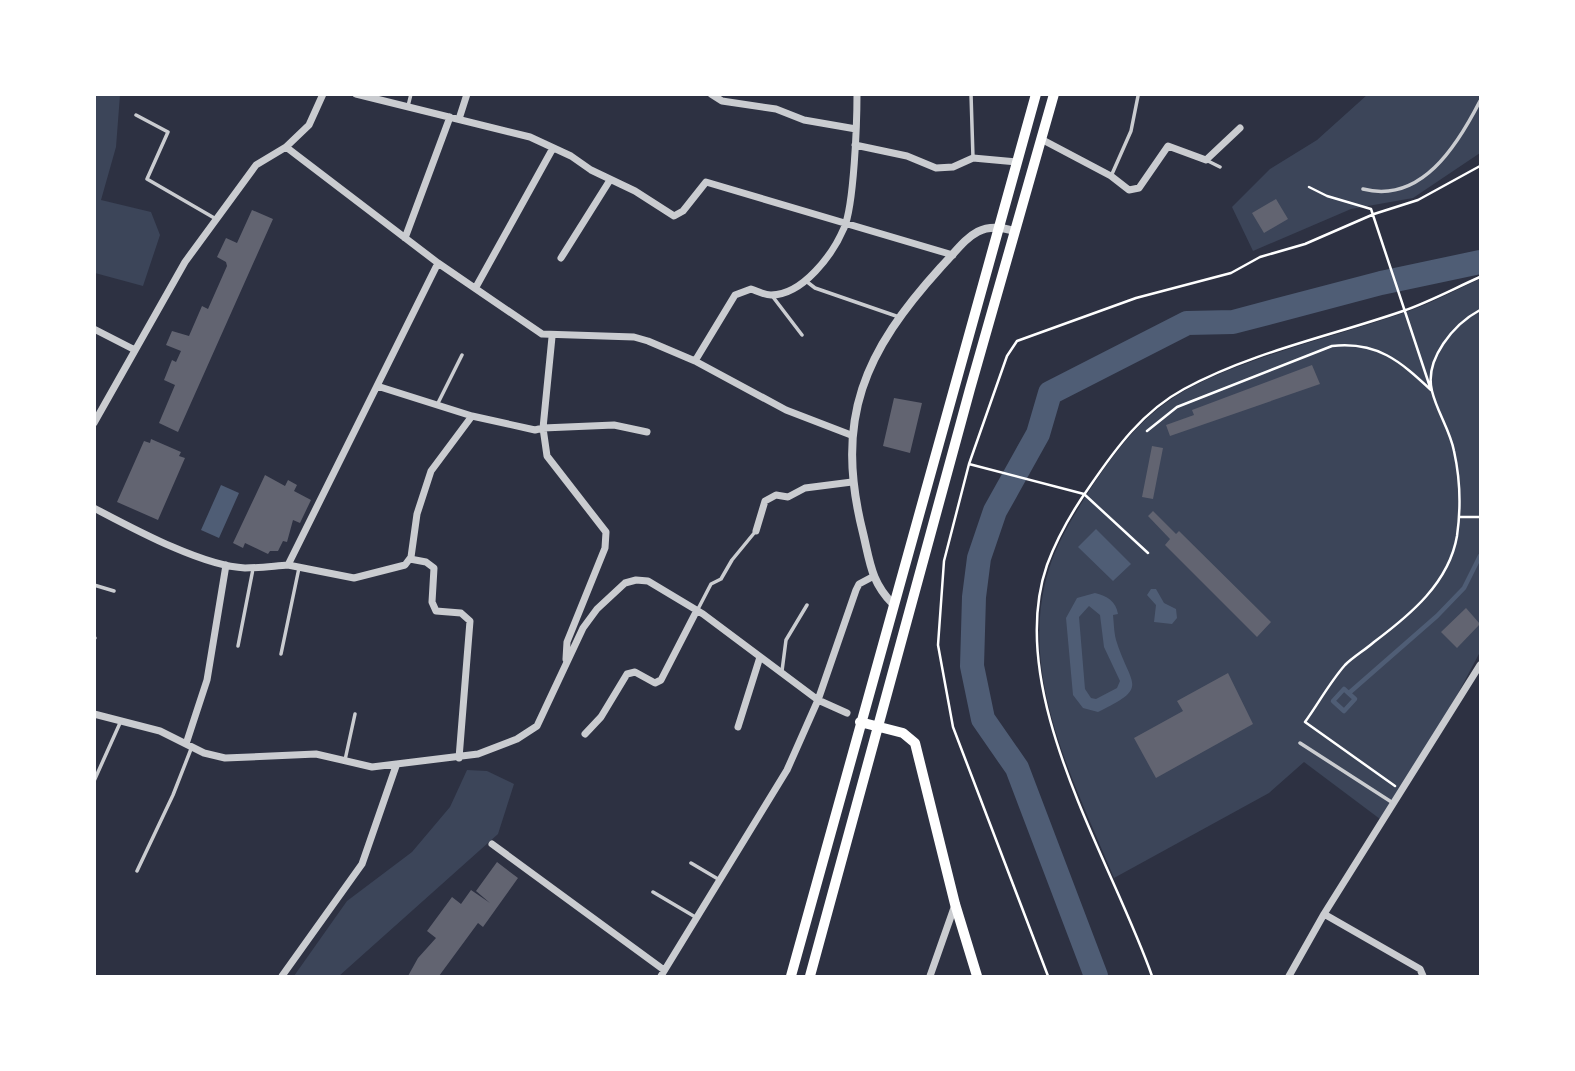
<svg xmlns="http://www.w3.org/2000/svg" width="1575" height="1071" font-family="'IBM Plex Sans',sans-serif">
<rect width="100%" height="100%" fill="#2d3142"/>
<path fill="#3c4559" d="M 95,94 L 120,95 L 116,147 L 101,200 L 151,212 L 160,235 L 143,286 L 95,273 Z
M 1367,95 L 1480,95 L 1480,153 L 1413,198 L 1351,209 L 1253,251 L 1232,207 L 1270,169 L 1317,140 Z
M 1480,279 L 1480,652 L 1446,716 L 1380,819 L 1304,762 L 1269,793 L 1114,878 C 1075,783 1016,675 1049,569 C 1058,540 1077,510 1093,485 C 1118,448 1144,414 1184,391 C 1248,356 1334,337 1403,313 C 1430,304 1455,290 1480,279 Z
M 467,770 L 487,771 L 514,784 L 498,834 L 339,976 L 294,976 L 347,901 L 412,852 L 450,807 Z"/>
<path fill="#4f5d75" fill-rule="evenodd" d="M 221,485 L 239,493 L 219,538 L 201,530 Z
M 1096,529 L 1131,564 L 1113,581 L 1078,547 Z
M 1151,589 L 1156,589 L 1164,603 L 1176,609 L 1177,618 L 1172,624 L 1154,622 L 1156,605 L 1147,595 Z
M 1095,593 C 1107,596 1116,601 1118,614 L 1113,615 C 1114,624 1114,635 1117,643 C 1131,686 1150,687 1098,712 L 1083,708 L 1073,695 L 1066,618 L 1077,598 ZM 1089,606 L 1100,615 L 1104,647 L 1120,681 L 1117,688 L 1096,699 L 1091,698 L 1085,689 L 1079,617 Z"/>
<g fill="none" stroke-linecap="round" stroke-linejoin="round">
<path stroke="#4f5d75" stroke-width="4.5" d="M 1344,689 L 1355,699 L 1344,711 L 1333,701 Z
M 1349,693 L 1437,616 L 1464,588 L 1480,556"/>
<path stroke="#4f5d75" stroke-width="24" d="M 1096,976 L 1017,768 L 983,719 L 972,666 L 974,597 L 979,558 L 995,511 L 1038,434 L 1050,393 L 1187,323 L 1233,322 L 1381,283 L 1480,262"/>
</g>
<path fill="#626471" d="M 1276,199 L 1288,219 L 1264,233 L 1252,213 Z
M 252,210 L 273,219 L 178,432 L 159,423 L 175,385 L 164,380 L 172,360 L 176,362 L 181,351 L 166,345 L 172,331 L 189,336 L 202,306 L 208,309 L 227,266 L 226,262 L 217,257 L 226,238 L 237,243 Z
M 1312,365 L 1320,384 L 1170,436 L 1166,425 L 1194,415 L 1192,410 Z
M 894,398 L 922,403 L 910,453 L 883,446 Z
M 151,439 L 181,452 L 179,456 L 185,458 L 158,520 L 117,502 L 144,441 L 150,443 Z
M 1152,446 L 1163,448 L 1153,499 L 1142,497 Z
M 265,475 L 285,486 L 288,480 L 297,485 L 294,491 L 311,500 L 300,523 L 293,520 L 287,542 L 283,541 L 278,551 L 270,551 L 268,554 L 245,543 L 243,548 L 233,543 Z
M 1153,511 L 1176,534 L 1179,531 L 1271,622 L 1257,637 L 1165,545 L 1170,539 L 1148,516 Z
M 1466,608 L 1480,624 L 1457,648 L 1441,632 Z
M 1228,673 L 1253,724 L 1156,778 L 1134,738 L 1183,711 L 1177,701 Z
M 497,862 L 518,878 L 483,927 L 478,923 L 439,976 L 408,976 L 418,958 L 436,938 L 427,931 L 452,897 L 461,904 L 471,890 L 490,903 L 476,891 Z"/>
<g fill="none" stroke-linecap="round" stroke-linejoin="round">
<path stroke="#fff" stroke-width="2.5" d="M 1309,187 L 1327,196 L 1371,209 L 1430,387
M 1147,431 L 1177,407 L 1332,346 C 1377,341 1400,361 1431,390
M 969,464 L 1084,494 L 1148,553
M 1459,517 L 1480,517
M 1395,786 L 1305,722 C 1318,704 1330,682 1345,665 C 1353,657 1365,650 1374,642 C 1410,615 1449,583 1457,536 C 1461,508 1460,478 1454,451 C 1450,430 1437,412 1432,391 C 1424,359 1454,324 1480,310
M 1048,976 L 953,727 L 938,645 L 944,561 L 969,464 L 1007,356 L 1017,341 L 1136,298 L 1231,273 L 1260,257 L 1305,244 L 1374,214 L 1418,200 L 1480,166
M 1152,976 C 1111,859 1003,692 1047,565 C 1057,538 1073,510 1090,486 C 1116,448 1143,411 1184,389 C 1252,352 1331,336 1403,311 C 1429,302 1455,288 1480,277"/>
<path stroke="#caccd0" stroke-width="3.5" d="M 971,94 L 973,158
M 408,106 L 411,94
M 136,115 L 168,132 L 147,179 L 216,219
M 1208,161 L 1220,167
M 1112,174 L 1131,131 L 1138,96
M 1363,189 C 1421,204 1457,146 1480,101
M 806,281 L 815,288 L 899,317
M 773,297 L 802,335
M 438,403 L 462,355
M 94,585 L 114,591
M 698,609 L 711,584 L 721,579 L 732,560 L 755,532
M 94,638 L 95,638
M 238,646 L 253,569
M 281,654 L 299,568
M 782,671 L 786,640 L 807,605
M 1300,743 L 1393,803
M 345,760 L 355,714
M 94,781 L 120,723
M 691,863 L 718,879
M 137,871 L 173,795 L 191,749
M 653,892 L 697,918"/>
<path stroke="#caccd0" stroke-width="7" d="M 356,94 L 530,137 L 571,156 L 591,170 L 635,191 L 674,216 L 683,211 L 706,182 L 953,255
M 711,94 L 722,101 L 776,109 L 804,120 L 856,129
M 459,119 L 467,94
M 1041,139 L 1111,176 L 1129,190 L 1139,188 L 1168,146 L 1206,160 L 1240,128
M 855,145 L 907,156 L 936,168 L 953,167 L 973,158 L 1017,162
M 286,147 L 438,263 L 542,334 L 634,337 L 648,341 L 695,361 L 786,410 L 851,435
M 405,238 L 450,117
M 561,258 L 610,180
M 476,287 L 553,148
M 94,329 L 135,350
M 695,361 L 735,295 L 751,289 C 757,291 764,295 771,295 C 803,295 833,254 844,228 C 854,206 857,122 857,94
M 377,386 L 472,416
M 94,423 L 185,262 L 256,165 L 286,147 L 309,125 L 323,94
M 94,508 C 134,529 202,566 245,568 C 259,568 274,566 288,565 L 438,263
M 756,531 L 765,501 L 776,495 L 788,497 L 805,488 L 852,482
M 410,559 L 426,562 L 434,568 L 432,602 L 436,611 L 461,613 L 470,621 L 459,758
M 288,565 L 354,578 L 405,565 L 411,557 L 417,514 L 431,471 L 472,416 L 535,430 L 543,428 L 552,337
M 566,659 L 567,642 L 605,548 L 606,532 L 547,456 L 543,428 L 614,425 L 647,432
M 94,714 L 160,731 L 204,753 L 225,758 L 316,754 L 372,767 L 478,754 L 517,739 L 537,726 L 583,628 L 597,609 L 625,583 L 636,580 L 648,581 L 703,614 L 818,700 L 847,713
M 738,727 L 760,657
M 585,734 L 601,717 L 627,674 L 635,672 L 655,683 L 661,680 L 697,610
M 186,744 L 207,680 L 226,565
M 492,844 L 664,970
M 1324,914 L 1420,969 L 1423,976
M 282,976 L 362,864 L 396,766
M 661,976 L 787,770 L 818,700 L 856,590 L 859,584 L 874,576
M 930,976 L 955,905
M 1289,976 L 1324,914 L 1480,665"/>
<path stroke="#caccd0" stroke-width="8" d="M 893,604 C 871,582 870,562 863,533 C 834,418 864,352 941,267 C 966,241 976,219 1014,231"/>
<path stroke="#fff" stroke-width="10" d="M 860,722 L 903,733 L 915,743 L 955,904 L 977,976
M 791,976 L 1036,94
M 810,976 L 970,389 L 1054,94"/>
</g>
<rect width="1575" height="1071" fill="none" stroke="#ffffff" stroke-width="192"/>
</svg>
